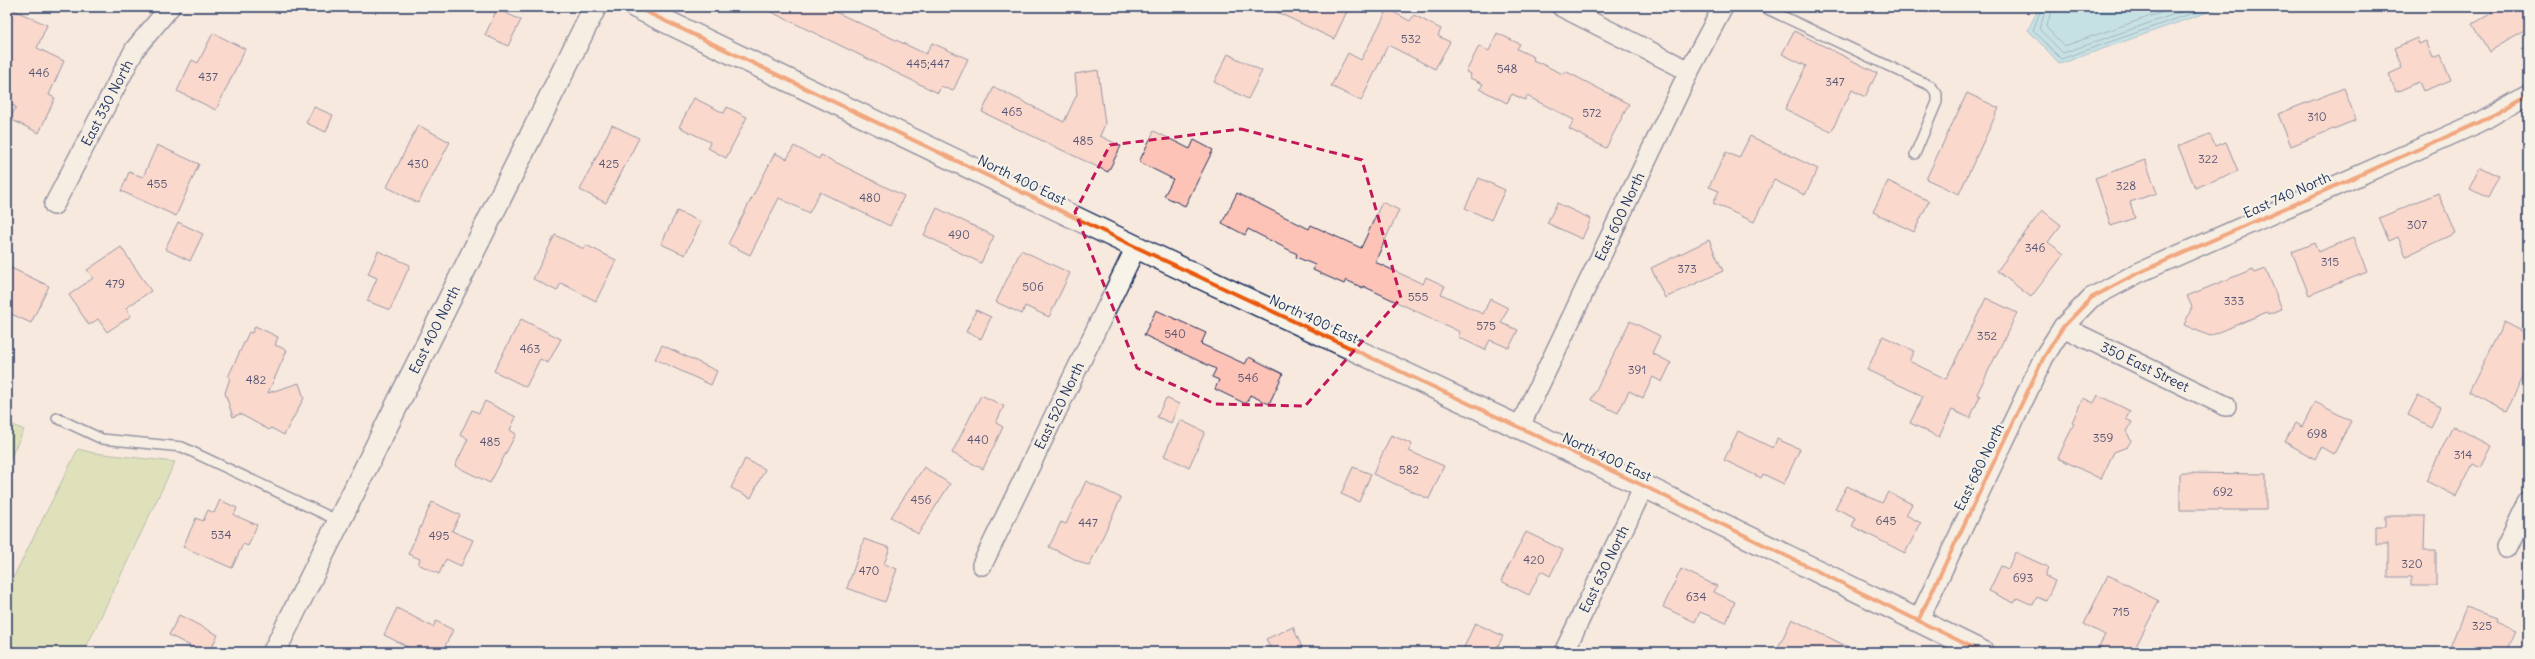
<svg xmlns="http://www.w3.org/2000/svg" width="2535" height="659" font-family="Delius,sans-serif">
<rect width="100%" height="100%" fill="#f8e9de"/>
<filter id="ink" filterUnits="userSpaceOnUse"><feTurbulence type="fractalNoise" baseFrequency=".025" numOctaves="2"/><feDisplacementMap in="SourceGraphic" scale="8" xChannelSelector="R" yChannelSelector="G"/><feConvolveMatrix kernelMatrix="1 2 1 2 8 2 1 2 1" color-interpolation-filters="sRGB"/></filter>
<g filter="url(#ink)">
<path fill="#bfd88e" stroke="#6d8476" d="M 7,422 L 24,430 L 7,465 Z
M 78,449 L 94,453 L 175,462 L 84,652 L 7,652 L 7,590 Z"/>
<path fill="#8bd8ea" stroke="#5e94b2" d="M 2039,7 L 2222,7 L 2060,64 L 2028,30 Z"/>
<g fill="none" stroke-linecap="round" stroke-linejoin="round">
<path stroke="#487396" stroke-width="1" d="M 2042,7 L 2033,30 L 2061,59 L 2210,7
M 2047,7 L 2039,29 L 2063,53 L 2195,7
M 2053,7 L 2046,27 L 2064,46 L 2177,7"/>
</g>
<path fill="#fec3b7" stroke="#1b2f5e" d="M 7,7 L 47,25 L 37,48 L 64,61 L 49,95 L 55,98 L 39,133 L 10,119 L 16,107 L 7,103 Z
M 761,7 L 825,7 L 926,54 L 932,43 L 968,59 L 953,91 L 941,86 L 938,93 Z
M 1266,7 L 1349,7 L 1334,39 Z
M 2488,7 L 2528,7 L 2528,28 L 2489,52 L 2473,24 L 2492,13 Z
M 497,9 L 521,20 L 508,46 L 485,35 Z
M 1388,9 L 1410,21 L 1414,15 L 1441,29 L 1438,36 L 1450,42 L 1435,69 L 1388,45 L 1361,101 L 1331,86 L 1348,53 L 1361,60 Z
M 1794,31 L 1877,73 L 1865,97 L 1852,90 L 1831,132 L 1785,109 L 1806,66 L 1782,54 Z
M 213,33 L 245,49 L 216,110 L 177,91 L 192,60 L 198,63 Z
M 1497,33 L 1520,44 L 1517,49 L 1534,57 L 1533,60 L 1563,74 L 1565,71 L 1629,104 L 1606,148 L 1569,129 L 1574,120 L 1527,96 L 1525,100 L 1512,94 L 1507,103 L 1480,89 L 1483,84 L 1470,78 L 1471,74 L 1466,72 L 1479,46 L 1489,51 Z
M 2417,38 L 2419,44 L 2426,41 L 2433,58 L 2441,55 L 2451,80 L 2423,91 L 2419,82 L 2396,92 L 2389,74 L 2402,68 L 2394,48 Z
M 1228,54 L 1262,71 L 1248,99 L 1214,82 Z
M 1098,70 L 1105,124 L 1100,136 L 1121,146 L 1108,172 L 982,112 L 994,87 L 1064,122 L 1077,94 L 1075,74 Z
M 2344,88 L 2356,120 L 2291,146 L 2278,114 Z
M 1967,93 L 1999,108 L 1959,194 L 1926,179 Z
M 694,98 L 724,113 L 727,107 L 747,117 L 726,158 L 708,148 L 710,142 L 679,127 Z
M 314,107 L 333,115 L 326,132 L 306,123 Z
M 418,125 L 450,142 L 418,203 L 387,187 Z
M 612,125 L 639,138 L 606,203 L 580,190 Z
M 1154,131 L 1190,149 L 1194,140 L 1213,150 L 1185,206 L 1164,196 L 1173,179 L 1139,162 Z
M 2210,134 L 2215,146 L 2226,142 L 2238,171 L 2195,188 L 2178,146 Z
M 1750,136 L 1818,169 L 1805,195 L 1774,180 L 1754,222 L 1713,203 L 1719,191 L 1709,187 L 1726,152 L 1739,158 Z
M 157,145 L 199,164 L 176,216 L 121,191 L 129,172 L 143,177 Z
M 794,146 L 819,159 L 821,155 L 904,196 L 890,226 L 820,192 L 809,213 L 779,198 L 750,255 L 728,244 L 775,153 L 787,159 Z
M 2145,160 L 2157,193 L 2130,202 L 2135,218 L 2111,226 L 2095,178 Z
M 2481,167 L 2499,176 L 2488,198 L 2470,189 Z
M 1479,178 L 1505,190 L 1491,220 L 1465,208 Z
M 1888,181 L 1929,201 L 1914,232 L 1873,212 Z
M 1237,193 L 1309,229 L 1311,225 L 1361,248 L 1382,202 L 1399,210 L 1375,262 L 1423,284 L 1426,277 L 1445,286 L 1441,294 L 1483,314 L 1490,299 L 1508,308 L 1501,323 L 1518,330 L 1509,348 L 1490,340 L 1485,350 L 1458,337 L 1460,332 L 1363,286 L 1363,288 L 1346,280 L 1344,284 L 1313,270 L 1315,265 L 1296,257 L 1297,254 L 1248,229 L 1245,235 L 1222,223 Z
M 2438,193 L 2455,233 L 2406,256 L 2398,237 L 2389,241 L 2379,218 Z
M 1557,203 L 1591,219 L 1582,239 L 1547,223 Z
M 937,208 L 994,236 L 981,263 L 924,235 Z
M 2042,210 L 2061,225 L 2048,242 L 2064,254 L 2031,297 L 1997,271 Z
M 677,211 L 701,222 L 685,255 L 661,244 Z
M 178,222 L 203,234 L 190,261 L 165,249 Z
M 555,235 L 584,249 L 586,245 L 616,260 L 596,301 L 561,283 L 557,291 L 533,279 Z
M 2353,238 L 2367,272 L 2309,295 L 2292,252 L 2314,243 L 2318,252 Z
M 1709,240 L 1723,271 L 1665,298 L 1651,268 Z
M 121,247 L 151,291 L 126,308 L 131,316 L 107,332 L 98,319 L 89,325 L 69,295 L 93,278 L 87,270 Z
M 1021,250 L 1070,273 L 1049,317 L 1025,306 L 1022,314 L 996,302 Z
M 378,251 L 410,265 L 390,310 L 367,301 L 377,278 L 368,274 Z
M 7,266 L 49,286 L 31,323 L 7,312 Z
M 2253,269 L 2255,273 L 2266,269 L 2282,309 L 2268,314 L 2267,312 L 2210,336 L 2184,325 L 2192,307 L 2187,296 Z
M 1986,298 L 2017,313 L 1977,394 L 1980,396 L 1970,418 L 1952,410 L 1939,437 L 1910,423 L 1923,396 L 1867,370 L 1883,336 L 1914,351 L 1909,361 L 1946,379 Z
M 976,310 L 991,317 L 981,339 L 966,332 Z
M 1156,310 L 1206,333 L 1201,344 L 1245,364 L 1249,357 L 1283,374 L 1269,404 L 1250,395 L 1246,404 L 1215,389 L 1219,380 L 1212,377 L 1216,369 L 1144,335 Z
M 521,319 L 561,339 L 548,363 L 540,359 L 526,387 L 494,371 Z
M 1630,321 L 1660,336 L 1652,353 L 1671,363 L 1662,382 L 1653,377 L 1643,398 L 1629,391 L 1618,413 L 1591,400 Z
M 2504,322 L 2528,334 L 2528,368 L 2506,411 L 2469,392 Z
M 255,326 L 278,337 L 275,345 L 287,350 L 268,393 L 299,383 L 304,398 L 284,435 L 271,428 L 269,430 L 240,414 L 233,417 L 225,393 L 230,378 L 228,377 L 249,332 L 252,333 Z
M 662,345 L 717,371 L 711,385 L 655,359 Z
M 981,395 L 1004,406 L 996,423 L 1003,427 L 983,469 L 952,453 Z
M 2098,395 L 2130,411 L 2126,419 L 2132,422 L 2127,432 L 2131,441 L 2127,447 L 2114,452 L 2101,479 L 2058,458 L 2074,423 L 2072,422 L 2083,398 L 2094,403 Z
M 2418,395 L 2441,407 L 2431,427 L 2408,415 Z
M 1166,398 L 1179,404 L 1171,423 L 1157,417 Z
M 485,401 L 516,417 L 510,430 L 516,434 L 490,483 L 455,466 L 468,439 L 460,435 L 472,410 L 479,413 Z
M 2315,402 L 2351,421 L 2334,454 L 2322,447 L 2315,459 L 2285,442 L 2295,423 L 2302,427 Z
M 1180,420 L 1205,432 L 1189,467 L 1164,456 Z
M 2453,426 L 2492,446 L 2481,468 L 2473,464 L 2456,496 L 2426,481 Z
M 1738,431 L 1773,448 L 1777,439 L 1800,449 L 1784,484 L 1763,474 L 1761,478 L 1724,460 Z
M 1391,435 L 1412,444 L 1409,451 L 1444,466 L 1429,499 L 1373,474 Z
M 745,459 L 765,469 L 751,498 L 731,488 Z
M 924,467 L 950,484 L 918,534 L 891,517 Z
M 1353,467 L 1371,474 L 1359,502 L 1341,494 Z
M 2180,473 L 2266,474 L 2266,510 L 2180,510 Z
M 1086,481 L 1121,498 L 1089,566 L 1049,547 L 1061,522 L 1066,524 Z
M 1847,486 L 1882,503 L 1888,492 L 1912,504 L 1906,515 L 1921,523 L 1905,553 L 1852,526 L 1856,518 L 1835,508 Z
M 220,500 L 237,508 L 234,515 L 257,525 L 248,546 L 243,544 L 232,568 L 183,547 L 196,518 L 203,521 L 208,510 L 214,513 Z
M 432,502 L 460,515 L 452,531 L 473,540 L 461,566 L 446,559 L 439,574 L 418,564 L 420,559 L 408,554 Z
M 2385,516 L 2425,516 L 2424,550 L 2436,550 L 2436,586 L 2411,586 L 2411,577 L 2388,577 L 2388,544 L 2376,544 L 2376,527 L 2385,527 Z
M 1526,532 L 1563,550 L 1550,576 L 1541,571 L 1529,595 L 1501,581 Z
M 864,539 L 890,548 L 884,564 L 897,569 L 885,602 L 847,588 Z
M 2015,552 L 2048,567 L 2045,576 L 2055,581 L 2046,601 L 2037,597 L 2033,605 L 2017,598 L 2014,603 L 1989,591 L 2001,566 L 2008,569 Z
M 1681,569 L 1717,586 L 1714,592 L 1735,602 L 1726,623 L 1700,612 L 1695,622 L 1663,607 Z
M 2108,575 L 2159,601 L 2133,652 L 2111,652 L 2099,646 L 2105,635 L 2084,624 Z
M 2466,607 L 2497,618 L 2496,622 L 2515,630 L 2506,652 L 2448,652 Z
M 397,608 L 433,627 L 436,621 L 453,630 L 442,652 L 418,652 L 384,635 Z
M 179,615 L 218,635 L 209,652 L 202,652 L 169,635 Z
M 1792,619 L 1858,652 L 1776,652 Z
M 1475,623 L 1503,636 L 1495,652 L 1462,652 Z
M 1293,627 L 1304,652 L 1272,652 L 1266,639 Z"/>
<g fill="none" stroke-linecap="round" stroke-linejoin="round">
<defs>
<path id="service" d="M 1763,7 L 1931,86 L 1937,94 L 1937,102 L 1915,154
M 57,418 L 102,439 L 182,447 L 339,521"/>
<g id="minor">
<path d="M 1562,7 L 1689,71"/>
<path id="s1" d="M 54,205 L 135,49 L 170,7"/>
<path id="s2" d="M 2063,327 L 2226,406"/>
<path id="s3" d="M 1519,428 L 1689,71 L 1723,7"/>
<path d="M 2506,548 L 2528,502"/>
<path id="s4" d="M 982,565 L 1136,247"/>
<path d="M 1919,619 L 2044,357 L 2063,327 L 2091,298 L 2138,273 L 2480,122 L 2528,94"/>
<path id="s5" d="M 1564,652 L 1644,486"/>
</g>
<g id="tertiary">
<path d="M 636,7 L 1136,247 L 1644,486 L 1982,652"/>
<path id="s6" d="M 274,652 L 595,7"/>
</g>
</defs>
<use href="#service" stroke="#1b2f5e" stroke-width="12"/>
<use href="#minor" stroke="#1b2f5e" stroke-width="22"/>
<use href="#tertiary" stroke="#1b2f5e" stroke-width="25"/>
<use href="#service" stroke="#f7f3e8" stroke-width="9"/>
<use href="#minor" stroke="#f7f3e8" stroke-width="19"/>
<use href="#tertiary" stroke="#f7f3e8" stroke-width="22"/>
<defs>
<path id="cycleway" d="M 636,7 L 1136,247 L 1644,486 L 1982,652
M 1919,619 L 2044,357 L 2063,327 L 2091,298 L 2138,273 L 2480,122 L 2528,94"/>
</defs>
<use href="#cycleway" stroke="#f7f3e8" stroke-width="6"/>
<use href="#cycleway" stroke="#e8590c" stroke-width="4"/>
</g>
</g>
<path d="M0 0H2535V659H0ZM 1241,129 L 1362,160 L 1401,298 L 1305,406 L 1215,404 L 1137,368 L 1075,212 L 1110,145 Z" fill="#f8e9de" fill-opacity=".55" fill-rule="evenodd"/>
<path fill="none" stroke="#c2185b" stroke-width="3" stroke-dasharray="8 5" stroke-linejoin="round" d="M 1241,129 L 1362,160 L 1401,298 L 1305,406 L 1215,404 L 1137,368 L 1075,212 L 1110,145 Z"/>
<g text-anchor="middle" stroke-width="4" stroke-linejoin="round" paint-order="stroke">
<g font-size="12" fill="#545474">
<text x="1411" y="43">532</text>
<text x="928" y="68">445;447</text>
<text x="1507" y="73">548</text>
<text x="39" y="77">446</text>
<text x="208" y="81">437</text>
<text x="1835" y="86">347</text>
<text x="1012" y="116">465</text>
<text x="1592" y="117">572</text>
<text x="2317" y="121">310</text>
<text x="1083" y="145">485</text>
<text x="2208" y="163">322</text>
<text x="418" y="168">430</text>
<text x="609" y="168">425</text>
<text x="157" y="188">455</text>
<text x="2126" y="190">328</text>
<text x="870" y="202">480</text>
<text x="2417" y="229">307</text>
<text x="959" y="239">490</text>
<text x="2035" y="252">346</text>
<text x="2330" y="266">315</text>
<text x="1687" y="273">373</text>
<text x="115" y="288">479</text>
<text x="1033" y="291">506</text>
<text x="1418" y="301">555</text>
<text x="2234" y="305">333</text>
<text x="1486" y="330">575</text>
<text x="1175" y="338">540</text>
<text x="1987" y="340">352</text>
<text x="530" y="353">463</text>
<text x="1637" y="374">391</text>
<text x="1248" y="382">546</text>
<text x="256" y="384">482</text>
<text x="2317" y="438">698</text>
<text x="2103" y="442">359</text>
<text x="978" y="444">440</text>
<text x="490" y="446">485</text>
<text x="2463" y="459">314</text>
<text x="1409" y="474">582</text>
<text x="2223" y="496">692</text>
<text x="921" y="504">456</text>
<text x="1886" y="525">645</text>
<text x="1088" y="527">447</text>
<text x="221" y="539">534</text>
<text x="439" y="540">495</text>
<text x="1534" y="564">420</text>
<text x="2412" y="568">320</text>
<text x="869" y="575">470</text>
<text x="2023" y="582">693</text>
<text x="1696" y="601">634</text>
<text x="2121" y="616">715</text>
<text x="2482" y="630">325</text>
</g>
<g font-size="14" fill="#1b2f5e" stroke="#f7f3e8">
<text dy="5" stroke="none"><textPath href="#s1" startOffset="115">East 330 North</textPath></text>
<text transform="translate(1022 180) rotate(26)" y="5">North 400 East</text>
<text transform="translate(2287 195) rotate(-24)" y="5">East 740 North</text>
<text dy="5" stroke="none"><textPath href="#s3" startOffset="234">East 600 North</textPath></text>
<text transform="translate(1314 319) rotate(25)" y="5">North 400 East</text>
<text dy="5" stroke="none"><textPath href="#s6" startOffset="360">East 400 North</textPath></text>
<text dy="5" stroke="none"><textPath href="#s2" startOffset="91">350 East Street</textPath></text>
<text dy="5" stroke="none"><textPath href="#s4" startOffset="177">East 520 North</textPath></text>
<text transform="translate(1607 457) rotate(25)" y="5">North 400 East</text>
<text transform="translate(1979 467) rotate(-64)" y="5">East 680 North</text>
<text dy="5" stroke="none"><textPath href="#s5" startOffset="92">East 630 North</textPath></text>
</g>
</g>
<rect width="2535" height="659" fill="none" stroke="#f7f3e8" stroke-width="24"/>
<rect x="12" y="12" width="2511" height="635" fill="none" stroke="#1b2f5e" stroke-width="1.5" filter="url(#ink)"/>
</svg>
